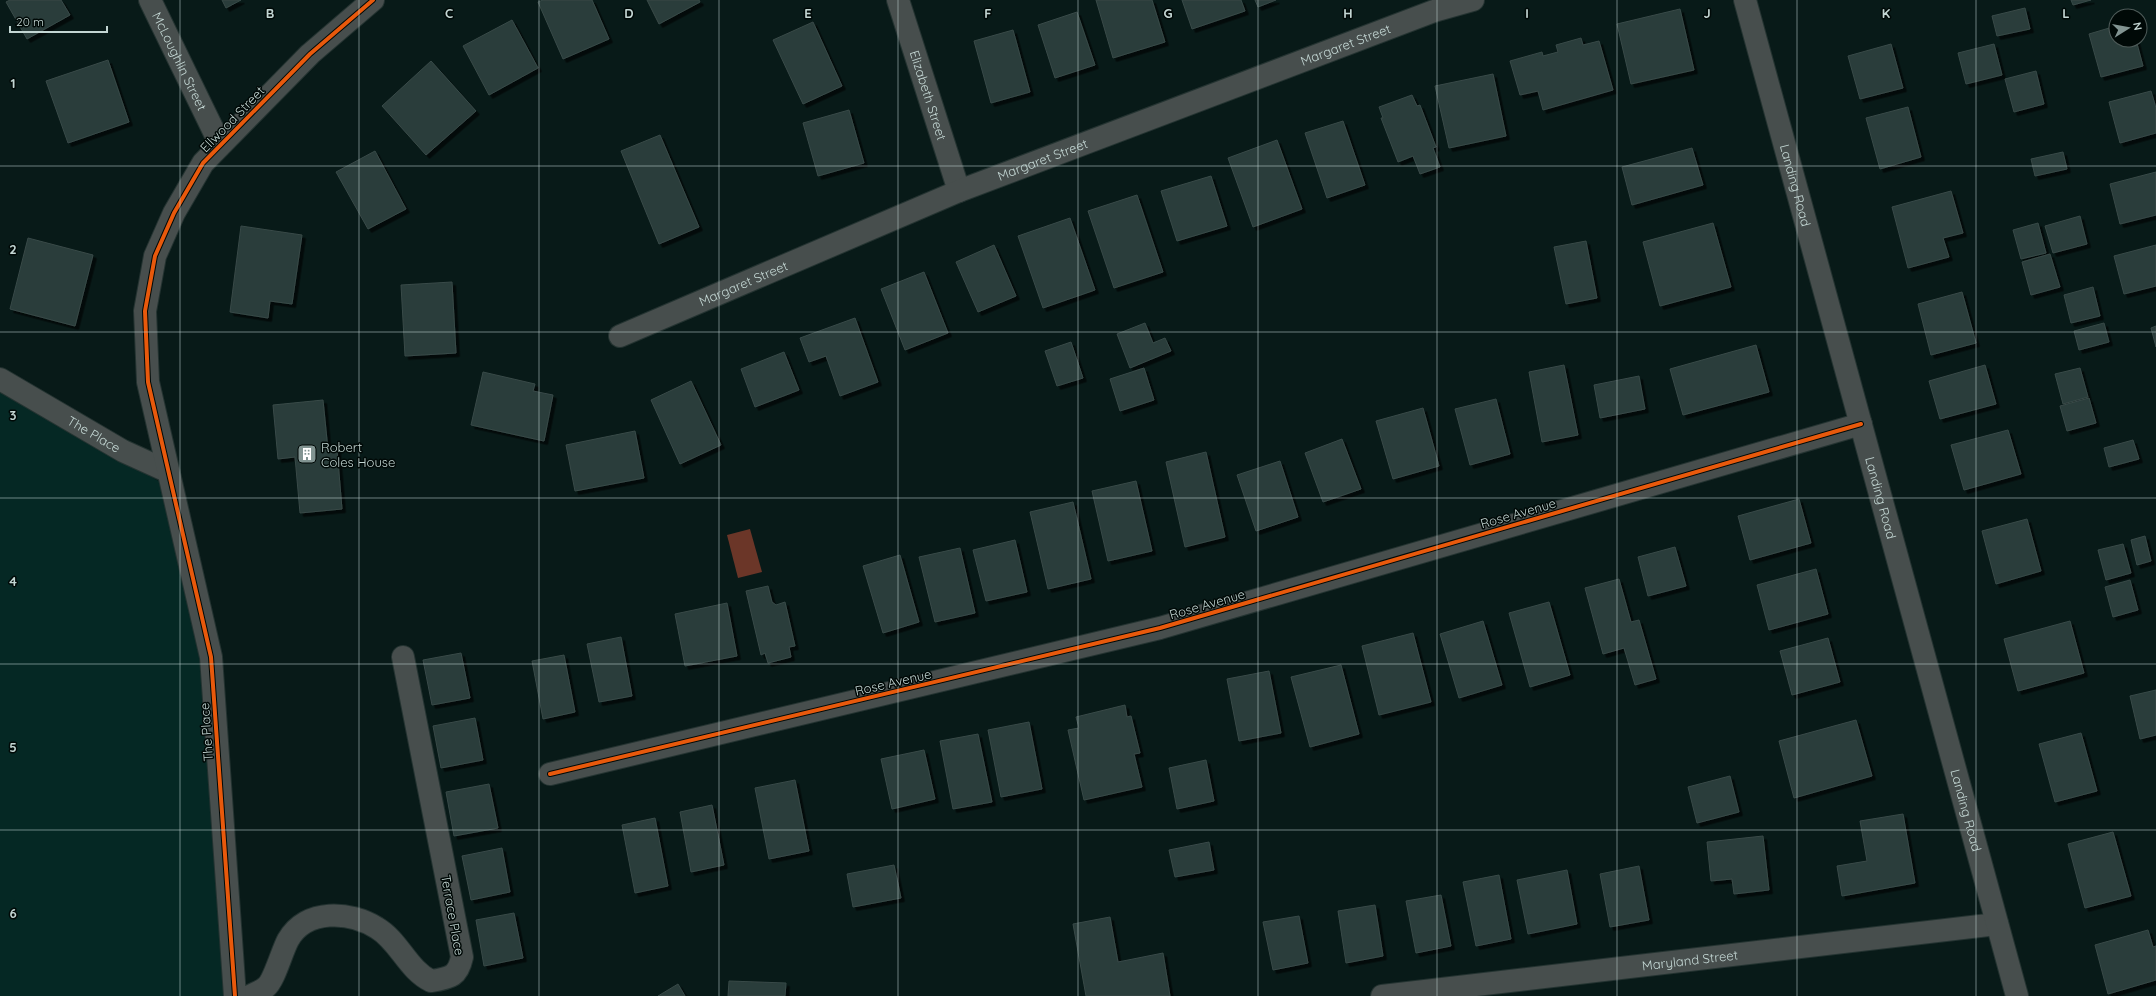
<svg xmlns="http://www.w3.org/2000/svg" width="2156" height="996" font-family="Quicksand,sans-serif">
<defs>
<filter id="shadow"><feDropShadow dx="3.5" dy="3.5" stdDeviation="0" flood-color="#0009"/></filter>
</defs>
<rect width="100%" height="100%" fill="#081a18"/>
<path fill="#052824" d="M 0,388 L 160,482 L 202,657 L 229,996 L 0,996 Z"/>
<path fill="#6b3628" d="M 750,529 L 762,572 L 738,578 L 727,535 Z"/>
<path fill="#293c3a" stroke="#394a48" filter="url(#shadow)" d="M 10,0 L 61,0 L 70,15 L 27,39 L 6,2 Z
M 222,0 L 241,0 L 226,8 Z
M 543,0 L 592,0 L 609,39 L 563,59 L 538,2 Z
M 647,0 L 699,0 L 700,2 L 659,24 Z
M 1096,0 L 1152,0 L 1165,42 L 1113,58 Z
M 1182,0 L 1241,0 L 1245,11 L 1192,29 Z
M 1255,0 L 1276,0 L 1258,7 Z
M 2071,0 L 2091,0 L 2073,5 Z
M 2025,8 L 2030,29 L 1997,36 L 1992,16 Z
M 1680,9 L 1694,70 L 1631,84 L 1617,24 Z
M 1077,12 L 1095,65 L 1055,78 L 1038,25 Z
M 512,20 L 538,68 L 489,95 L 463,46 Z
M 813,22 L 842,86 L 803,104 L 773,40 Z
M 2116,26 L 2116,40 L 2136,40 L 2143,66 L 2101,77 L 2089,34 Z
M 1013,30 L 1030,92 L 991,103 L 974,41 Z
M 1581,38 L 1583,45 L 1599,41 L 1613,90 L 1543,110 L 1538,91 L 1520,95 L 1510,61 L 1542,52 L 1543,56 L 1558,52 L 1556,45 Z
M 1891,44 L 1903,88 L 1860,99 L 1848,56 Z
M 1994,44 L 2002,75 L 1966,84 L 1958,53 Z
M 108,60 L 129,122 L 68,143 L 46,81 Z
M 431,61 L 476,111 L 426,155 L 382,106 Z
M 2036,71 L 2044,104 L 2014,112 L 2005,79 Z
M 1493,74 L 1506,136 L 1449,148 L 1435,86 Z
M 2151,91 L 2156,108 L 2156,133 L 2120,143 L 2109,102 Z
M 1412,95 L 1417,106 L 1420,105 L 1436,147 L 1433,148 L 1440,167 L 1420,174 L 1413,156 L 1398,162 L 1381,118 L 1383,118 L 1379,107 Z
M 1908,107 L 1921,157 L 1880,169 L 1866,118 Z
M 849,110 L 864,163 L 818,176 L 803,123 Z
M 1343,121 L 1365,185 L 1327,198 L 1305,133 Z
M 660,135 L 699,227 L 659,244 L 621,151 Z
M 1277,140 L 1302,209 L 1253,227 L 1228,158 Z
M 1692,148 L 1703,185 L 1632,205 L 1622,167 Z
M 375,151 L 406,209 L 368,229 L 336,172 Z
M 2063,152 L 2067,169 L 2035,176 L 2031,159 Z
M 2156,172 L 2156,215 L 2120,224 L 2110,184 Z
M 1211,176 L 1227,226 L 1177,241 L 1161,191 Z
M 1951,191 L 1963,233 L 1943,238 L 1949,257 L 1908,268 L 1892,207 Z
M 1137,195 L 1163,272 L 1114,288 L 1088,211 Z
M 2080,216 L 2087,244 L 2053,253 L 2045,226 Z
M 1070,218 L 1095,290 L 1043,308 L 1018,236 Z
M 1713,223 L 1731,287 L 1660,306 L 1643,242 Z
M 2038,223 L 2046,253 L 2021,259 L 2013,230 Z
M 241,226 L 302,235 L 292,304 L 270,301 L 268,318 L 230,312 Z
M 28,238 L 93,255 L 75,326 L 10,309 Z
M 1586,241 L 1597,298 L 1566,304 L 1554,247 Z
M 994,245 L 1016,296 L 978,312 L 956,262 Z
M 2156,245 L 2156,286 L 2124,294 L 2114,256 Z
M 2050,254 L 2060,287 L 2031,295 L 2022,262 Z
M 924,272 L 948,333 L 905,350 L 881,289 Z
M 452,282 L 456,353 L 405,356 L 401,285 Z
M 2093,287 L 2100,316 L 2071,323 L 2064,295 Z
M 1962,292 L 1976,343 L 1931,355 L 1918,304 Z
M 855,318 L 878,382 L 840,396 L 826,356 L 809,362 L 800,338 Z
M 1145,323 L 1153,343 L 1165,338 L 1171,351 L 1130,368 L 1117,334 Z
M 2104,323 L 2109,342 L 2079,350 L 2074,331 Z
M 2156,326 L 2156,347 L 2151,328 Z
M 1071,342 L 1083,378 L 1057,386 L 1045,351 Z
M 1756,345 L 1769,392 L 1683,415 L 1670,369 Z
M 784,352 L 799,390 L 755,407 L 741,369 Z
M 1564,365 L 1578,435 L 1542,442 L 1529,372 Z
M 1985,365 L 1996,404 L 1940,419 L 1929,381 Z
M 1144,368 L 1154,400 L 1120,411 L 1110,379 Z
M 2080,368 L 2088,397 L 2063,404 L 2055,374 Z
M 483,372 L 535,384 L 533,391 L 553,395 L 544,441 L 471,425 Z
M 1639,376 L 1645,409 L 1600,418 L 1594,385 Z
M 691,381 L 721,445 L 680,464 L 651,400 Z
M 2089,398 L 2096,423 L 2067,431 L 2060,406 Z
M 1496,399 L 1510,454 L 1470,465 L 1455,409 Z
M 323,400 L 328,450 L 337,449 L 342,509 L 300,513 L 295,457 L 278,459 L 273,405 Z
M 1423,408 L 1439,466 L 1393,479 L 1376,421 Z
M 2008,430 L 2021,474 L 1964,490 L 1951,445 Z
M 635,431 L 644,478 L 575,491 L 566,445 Z
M 1342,439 L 1361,489 L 1323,502 L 1305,453 Z
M 2133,440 L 2139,459 L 2109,467 L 2104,448 Z
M 1206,452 L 1225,537 L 1185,547 L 1166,462 Z
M 1280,461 L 1298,517 L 1256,531 L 1237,475 Z
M 1136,481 L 1152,551 L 1108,561 L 1092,491 Z
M 1799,499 L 1811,543 L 1750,560 L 1738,516 Z
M 1073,502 L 1091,579 L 1048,589 L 1030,512 Z
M 2027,519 L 2041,571 L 1996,584 L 1982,531 Z
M 2145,536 L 2151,561 L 2137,565 L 2131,540 Z
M 1015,540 L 1027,592 L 986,601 L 973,550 Z
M 2123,544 L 2131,573 L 2106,580 L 2098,550 Z
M 1675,547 L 1686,586 L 1648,596 L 1638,557 Z
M 960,548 L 975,613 L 935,622 L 919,557 Z
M 900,555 L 919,622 L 883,633 L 863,566 Z
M 1816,569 L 1828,614 L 1769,630 L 1757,585 Z
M 1619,579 L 1631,622 L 1639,620 L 1656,679 L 1635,685 L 1624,648 L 1603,654 L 1585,588 Z
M 2130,580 L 2138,610 L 2113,617 L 2105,587 Z
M 768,586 L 772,602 L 776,605 L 785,602 L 795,646 L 789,647 L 791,657 L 768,663 L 765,653 L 761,655 L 746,591 Z
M 1549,602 L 1570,675 L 1530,687 L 1509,613 Z
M 727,603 L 737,656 L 685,666 L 675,614 Z
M 1483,621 L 1502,685 L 1459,698 L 1440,634 Z
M 2070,621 L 2084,673 L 2018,691 L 2004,639 Z
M 1413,633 L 1431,702 L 1379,715 L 1362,646 Z
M 621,637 L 632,696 L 599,702 L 587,644 Z
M 1828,638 L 1840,682 L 1792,695 L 1780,651 Z
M 461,653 L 470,698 L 432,705 L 423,660 Z
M 564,655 L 575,712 L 543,719 L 532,661 Z
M 1341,665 L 1359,734 L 1310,747 L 1291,677 Z
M 1269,671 L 1281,733 L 1239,741 L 1227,679 Z
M 2156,690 L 2156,735 L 2140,739 L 2130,696 Z
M 1125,705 L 1127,717 L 1131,716 L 1140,753 L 1134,754 L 1142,787 L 1084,800 L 1068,730 L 1079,728 L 1076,717 Z
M 475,718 L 483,760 L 441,768 L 433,726 Z
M 1856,720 L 1872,776 L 1794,798 L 1779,741 Z
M 1029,722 L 1042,789 L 1001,797 L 988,730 Z
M 2081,733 L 2097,791 L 2055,802 L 2039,744 Z
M 978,734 L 992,802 L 953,809 L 940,741 Z
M 924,750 L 935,799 L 892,809 L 881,759 Z
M 1206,760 L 1214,801 L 1177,809 L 1169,768 Z
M 1730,776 L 1739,812 L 1697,823 L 1688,787 Z
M 795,780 L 809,851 L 769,859 L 755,788 Z
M 489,784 L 498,828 L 454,836 L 446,792 Z
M 712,805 L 724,865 L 691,872 L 680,812 Z
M 1903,814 L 1915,883 L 1842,896 L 1837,866 L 1867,861 L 1860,821 Z
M 655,818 L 668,886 L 635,893 L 622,825 Z
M 2113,832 L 2131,896 L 2085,908 L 2068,844 Z
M 1763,836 L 1769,890 L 1734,894 L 1732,879 L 1711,881 L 1707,842 Z
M 1209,842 L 1214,870 L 1175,877 L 1169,850 Z
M 502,848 L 510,892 L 471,900 L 462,856 Z
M 894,865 L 901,898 L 853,907 L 847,874 Z
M 1639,866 L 1649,920 L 1610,927 L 1600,874 Z
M 1567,870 L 1577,924 L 1528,934 L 1517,880 Z
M 1499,875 L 1511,939 L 1476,946 L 1463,882 Z
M 1441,895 L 1451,946 L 1416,953 L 1406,901 Z
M 1375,905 L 1383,956 L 1346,963 L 1338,911 Z
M 514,913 L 523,958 L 484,966 L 476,920 Z
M 1299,916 L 1308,963 L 1273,970 L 1263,922 Z
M 1110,917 L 1118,962 L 1163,953 L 1170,996 L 1086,996 L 1073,924 Z
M 2148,930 L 2153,947 L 2156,946 L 2156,980 L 2108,994 L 2095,945 Z
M 729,981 L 786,983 L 785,996 L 728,996 Z
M 678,984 L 685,996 L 658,996 Z"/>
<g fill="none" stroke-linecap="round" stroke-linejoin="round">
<defs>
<g id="minor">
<path id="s1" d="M 150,0 L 220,144"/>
<path id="s2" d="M 898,0 L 959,191"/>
<path id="s3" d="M 620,336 L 959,191 L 1434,11 L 1473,0"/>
<path id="s4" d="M 0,379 L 123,451 L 167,471"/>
<path d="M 550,774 L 1160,628 L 1861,424"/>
<path d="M 250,996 C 255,993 262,991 266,987 C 274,981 282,951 288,940 C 306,908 350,911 377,928 C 399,941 408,970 431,981 C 451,978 458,976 462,957 L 403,657"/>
<path id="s5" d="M 1382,996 L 1997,924"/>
</g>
<g id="tertiary">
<path id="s6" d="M 1745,0 L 2017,996"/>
<path d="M 235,996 L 211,657 L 148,382 L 145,311 L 155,256 L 174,213 L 203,163 L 310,54 L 373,0"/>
</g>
</defs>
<use href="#minor" stroke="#243331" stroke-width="24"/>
<use href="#tertiary" stroke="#243331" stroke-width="24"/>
<use href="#minor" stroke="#474e4d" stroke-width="22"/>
<use href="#tertiary" stroke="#474e4d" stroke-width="22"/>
<defs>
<path id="cycleway" d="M 550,774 L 1160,628 L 1861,424
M 235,996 L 211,657 L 148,382 L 145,311 L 155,256 L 174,213 L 203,163 L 310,54 L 373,0"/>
</defs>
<use href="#cycleway" stroke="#000907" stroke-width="6"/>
<use href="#cycleway" stroke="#e8590c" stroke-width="4"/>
</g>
<path fill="none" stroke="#c3d6d3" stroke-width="1" stroke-opacity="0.55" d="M 180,0 L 180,996M 359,0 L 359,996M 539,0 L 539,996M 719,0 L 719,996M 898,0 L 898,996M 1078,0 L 1078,996M 1258,0 L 1258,996M 1437,0 L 1437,996M 1617,0 L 1617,996M 1797,0 L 1797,996M 1976,0 L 1976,996M 0,166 L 2156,166M 0,332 L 2156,332M 0,498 L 2156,498M 0,664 L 2156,664M 0,830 L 2156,830"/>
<defs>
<symbol id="building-square" viewBox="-11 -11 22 22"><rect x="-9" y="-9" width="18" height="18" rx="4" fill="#829492" stroke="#000907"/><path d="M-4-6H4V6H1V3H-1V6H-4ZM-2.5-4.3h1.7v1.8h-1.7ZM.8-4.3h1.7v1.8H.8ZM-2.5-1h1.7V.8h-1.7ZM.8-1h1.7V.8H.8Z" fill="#fff"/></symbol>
</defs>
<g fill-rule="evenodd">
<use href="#building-square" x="296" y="443" width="22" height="22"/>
</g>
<g text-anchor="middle" stroke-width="3" stroke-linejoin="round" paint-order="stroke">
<g font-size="13" fill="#c3d6d3" stroke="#000907">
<text dy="5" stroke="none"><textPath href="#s3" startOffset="782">Margaret Street</textPath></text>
<text dy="5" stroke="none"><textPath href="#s1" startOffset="68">McLoughlin Street</textPath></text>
<text dy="5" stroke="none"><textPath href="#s2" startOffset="100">Elizabeth Street</textPath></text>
<text transform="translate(232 119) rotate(-46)" y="5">Ellwood Street</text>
<text dy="5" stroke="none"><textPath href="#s3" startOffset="458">Margaret Street</textPath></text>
<text dy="5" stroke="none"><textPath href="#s6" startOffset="192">Landing Road</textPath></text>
<text dy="5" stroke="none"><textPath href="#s3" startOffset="134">Margaret Street</textPath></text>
<text dy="5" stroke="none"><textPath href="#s4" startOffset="109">The Place</textPath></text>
<text dy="5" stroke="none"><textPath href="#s6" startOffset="516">Landing Road</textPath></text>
<text transform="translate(1518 513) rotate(-16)" y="5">Rose Avenue</text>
<text transform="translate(1207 604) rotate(-16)" y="5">Rose Avenue</text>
<text transform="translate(893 682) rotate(-13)" y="5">Rose Avenue</text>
<text transform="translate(206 732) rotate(-94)" y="5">The Place</text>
<text dy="5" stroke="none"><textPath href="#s6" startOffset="840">Landing Road</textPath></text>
<text transform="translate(453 915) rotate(80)" y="5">Terrace Place</text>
<text dy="5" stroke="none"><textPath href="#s5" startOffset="310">Maryland Street</textPath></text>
</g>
<g font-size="13" fill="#c3d6d3" stroke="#000907" text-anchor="start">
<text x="321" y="452">Robert<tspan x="321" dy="15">Coles House</tspan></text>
</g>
</g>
<g font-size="13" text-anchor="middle" font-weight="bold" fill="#c3d6d3" stroke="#000907" stroke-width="3" stroke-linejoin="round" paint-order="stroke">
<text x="270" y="18">B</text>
<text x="449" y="18">C</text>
<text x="629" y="18">D</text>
<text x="808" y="18">E</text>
<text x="988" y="18">F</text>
<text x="1168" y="18">G</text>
<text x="1348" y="18">H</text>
<text x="1527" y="18">I</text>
<text x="1707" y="18">J</text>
<text x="1886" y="18">K</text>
<text x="2066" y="18">L</text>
<text x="13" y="88">1</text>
<text x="13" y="254">2</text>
<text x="13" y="420">3</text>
<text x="13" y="586">4</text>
<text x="13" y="752">5</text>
<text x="13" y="918">6</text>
</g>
<g transform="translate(2128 28) rotate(79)"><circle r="19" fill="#000907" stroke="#4e5b59"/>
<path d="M0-3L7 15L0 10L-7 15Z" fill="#829492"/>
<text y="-6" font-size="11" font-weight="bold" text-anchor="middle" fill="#c3d6d3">N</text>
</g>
<path d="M10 26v6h97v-6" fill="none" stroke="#c3d6d3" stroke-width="2"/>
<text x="16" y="26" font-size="12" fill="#c3d6d3" stroke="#000907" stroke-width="3" paint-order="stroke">20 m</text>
</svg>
